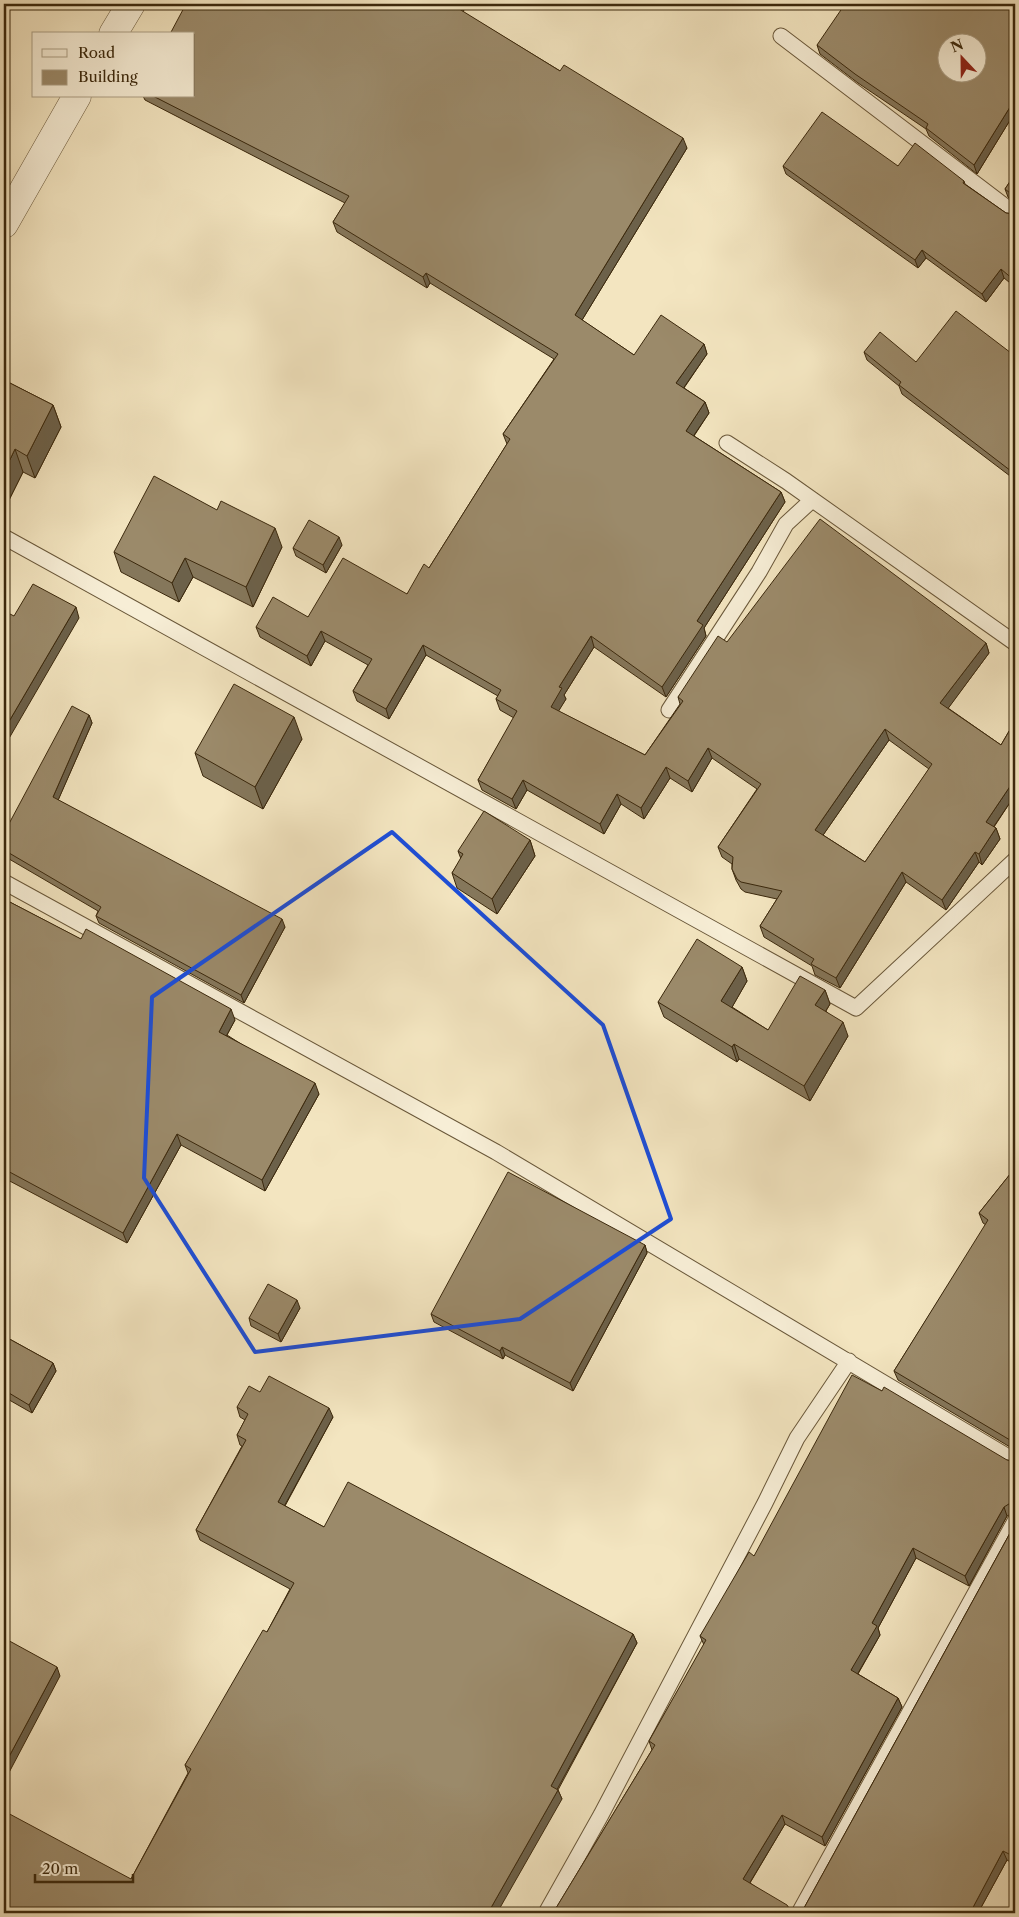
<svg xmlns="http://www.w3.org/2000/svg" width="1019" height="1917" font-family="'Libre Caslon Text',serif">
<rect width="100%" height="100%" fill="#f3e5c0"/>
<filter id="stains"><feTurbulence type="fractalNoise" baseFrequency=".004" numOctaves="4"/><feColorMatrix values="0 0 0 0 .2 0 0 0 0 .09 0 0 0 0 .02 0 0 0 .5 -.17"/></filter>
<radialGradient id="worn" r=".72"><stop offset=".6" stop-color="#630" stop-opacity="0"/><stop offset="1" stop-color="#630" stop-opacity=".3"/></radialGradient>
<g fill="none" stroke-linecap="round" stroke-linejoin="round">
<defs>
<path id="service" d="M 781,36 L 1015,214
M 727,443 L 786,481 L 1015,643
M 4,537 L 856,1008 L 1015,860
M 669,710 L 759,572 L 786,524 L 812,500
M 4,882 L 496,1152 L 1015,1461
M 546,1913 L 601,1815 L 765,1503 L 797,1438 L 849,1361
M 799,1913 L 1015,1521"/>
<path id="minor" d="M 113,34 L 131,4
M 4,224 L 77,96"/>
</defs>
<use href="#service" stroke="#695739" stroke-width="17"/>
<use href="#minor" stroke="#695739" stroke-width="29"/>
<use href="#service" stroke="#f7eed6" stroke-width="15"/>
<use href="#minor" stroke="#f7eed6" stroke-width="28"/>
</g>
<path fill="#85775b" stroke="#3b280c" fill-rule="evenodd" d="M 186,4 L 467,4 L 463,12 L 687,148 L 582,320 L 634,355 L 704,344 L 707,354 L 684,388 L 705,402 L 709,413 L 694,436 L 781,492 L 785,502 L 704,628 L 706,636 L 666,697 L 594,647 L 564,695 L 566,699 L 558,711 L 645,755 L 680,704 L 678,697 L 727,642 L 986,643 L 989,653 L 948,708 L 1001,745 L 1015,721 L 1015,795 L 994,827 L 996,828 L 1000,839 L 982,865 L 979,862 L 946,910 L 906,882 L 840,988 L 815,975 L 812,966 L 764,937 L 760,926 L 777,899 L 745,892 L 741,889 L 736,880 L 732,869 L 732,864 L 722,857 L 718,847 L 757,789 L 712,758 L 692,792 L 670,778 L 644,819 L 621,804 L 604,834 L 527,790 L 516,809 L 482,790 L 478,780 L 514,718 L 500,710 L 496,699 L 498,696 L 426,655 L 389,719 L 357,701 L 353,691 L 368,665 L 325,641 L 311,666 L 260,637 L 256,627 L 308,617 L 407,594 L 429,568 L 507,444 L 503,434 L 554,359 L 430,283 L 427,288 L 337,232 L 333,222 L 345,203 L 145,100 L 143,96 L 194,96 ZM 889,740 L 929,769 L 865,862 L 823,835 Z
M 1015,4 L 1015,112 L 977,174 L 929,136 L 926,129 L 858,83 L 820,54 L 817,45 Z
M 783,166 L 898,166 L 964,181 L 965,184 L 1006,213 L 1015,214 L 1015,287 L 1004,278 L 986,302 L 926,258 L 918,268 L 786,174 Z
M 1015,174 L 1015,203 L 1008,197 L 1005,189 Z
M 864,352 L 916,362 L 1015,356 L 1015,477 L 1014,479 L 902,394 L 899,386 L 867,360 Z
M 4,380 L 53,405 L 61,427 L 35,478 L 23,472 L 4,510 Z
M 342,545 L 326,573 L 296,556 L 293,548 Z
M 282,547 L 253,607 L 193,577 L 179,602 L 121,572 L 114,552 Z
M 89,715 L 92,723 L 58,800 L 285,927 L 244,1003 L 99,923 L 96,916 L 98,911 L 4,856 L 4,833 Z
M 302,739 L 263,809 L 203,776 L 195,753 Z
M 530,840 L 535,856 L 497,914 L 457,888 L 452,873 L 461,859 L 458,851 Z
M 4,899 L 235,1020 L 227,1035 L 319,1094 L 265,1191 L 181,1145 L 127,1243 L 4,1178 Z
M 742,967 L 747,981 L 732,1007 L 768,1030 L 825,990 L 830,1004 L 826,1011 L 848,1036 L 810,1101 L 739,1059 L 737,1062 L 664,1017 L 658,1002 Z
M 1015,1168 L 1015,1450 L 898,1380 L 894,1371 L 986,1225 L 983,1223 L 979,1213 Z
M 645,1245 L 647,1253 L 573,1391 L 505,1355 L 503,1359 L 434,1322 L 431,1314 Z
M 300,1308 L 281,1342 L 251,1326 L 249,1318 Z
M 4,1336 L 53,1363 L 56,1371 L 32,1413 L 4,1397 Z
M 260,1392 L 333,1417 L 285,1506 L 324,1527 L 633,1634 L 637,1643 L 558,1790 L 562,1799 L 131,1879 L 188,1773 L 185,1765 L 267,1632 L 290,1589 L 200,1540 L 196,1530 L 242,1446 L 240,1445 L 237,1435 L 245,1420 L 240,1417 L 237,1407 Z
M 1015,1459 L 1015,1512 L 1007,1516 L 969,1586 L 916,1558 L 878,1628 L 880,1635 L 858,1674 L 898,1698 L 902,1707 L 825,1846 L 785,1824 L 750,1883 L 791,1911 L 795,1913 L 799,1913 L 804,1908 L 1015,1524 L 1015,1865 L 1007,1860 L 978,1913 L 553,1913 L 652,1750 L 649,1741 L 704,1645 L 700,1636 L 754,1556 L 1007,1460 L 1012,1461 Z"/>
<path fill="#6c614a" stroke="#3b280c" d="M 458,4 L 467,4 L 459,18 L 456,7 Z
M 1015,99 L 1015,112 L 977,174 L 974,165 Z
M 683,138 L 687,148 L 579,325 L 575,315 Z
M 922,250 L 926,258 L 918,268 L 915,260 Z
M 1001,269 L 1004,278 L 986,302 L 982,294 Z
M 426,273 L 430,283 L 427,288 L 423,277 Z
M 704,344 L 707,354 L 680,393 L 676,383 Z
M 705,402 L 709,413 L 690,441 L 686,431 Z
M 53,405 L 61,427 L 35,478 L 27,456 Z
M 15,449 L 23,472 L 4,510 L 4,472 Z
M 1015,465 L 1015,477 L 1014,479 L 1011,471 Z
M 781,492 L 785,502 L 704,628 L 706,636 L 666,697 L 662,687 L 697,621 Z
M 275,528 L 282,547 L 253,607 L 246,587 Z
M 339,537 L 342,545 L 326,573 L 323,565 Z
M 185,558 L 193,577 L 179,602 L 172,583 Z
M 76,607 L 79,618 L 4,747 L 4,730 Z
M 321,631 L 325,641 L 311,666 L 307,656 Z
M 591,636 L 594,647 L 564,695 L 566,699 L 555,717 L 551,707 L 559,687 Z
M 986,643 L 989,653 L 944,714 L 940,703 Z
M 423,645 L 426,655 L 389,719 L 386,709 Z
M 89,715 L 92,723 L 56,805 L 53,797 Z
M 294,717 L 302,739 L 263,809 L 255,787 Z
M 885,729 L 889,740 L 819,841 L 815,830 Z
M 708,748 L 712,758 L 692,792 L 688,781 Z
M 666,767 L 670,778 L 644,819 L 641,808 Z
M 1015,779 L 1015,795 L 990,832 L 986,822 Z
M 523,780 L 527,790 L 516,809 L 512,799 Z
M 617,794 L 621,804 L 604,834 L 600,824 Z
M 996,828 L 1000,839 L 982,865 L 979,854 Z
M 530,840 L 535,856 L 497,914 L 492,899 Z
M 975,852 L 979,862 L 946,910 L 942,900 Z
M 902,872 L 906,882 L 840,988 L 836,978 Z
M 282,919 L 285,927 L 244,1003 L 241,995 Z
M 742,967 L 747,981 L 727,1016 L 721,1001 Z
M 825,990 L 830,1004 L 820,1020 L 815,1005 Z
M 231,1009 L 235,1020 L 223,1042 L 219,1032 Z
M 843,1022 L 848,1036 L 810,1101 L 804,1086 Z
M 734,1044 L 739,1059 L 737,1062 L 732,1047 Z
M 315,1083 L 319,1094 L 265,1191 L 262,1180 Z
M 177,1134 L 181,1145 L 127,1243 L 123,1233 Z
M 645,1245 L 647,1253 L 573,1391 L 570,1383 Z
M 297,1300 L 300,1308 L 281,1342 L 278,1334 Z
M 502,1347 L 505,1355 L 503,1359 L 500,1351 Z
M 53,1363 L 56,1371 L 32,1413 L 29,1405 Z
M 329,1408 L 333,1417 L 281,1512 L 278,1502 Z
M 1004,1507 L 1007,1516 L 969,1586 L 965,1576 Z
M 913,1548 L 916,1558 L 878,1628 L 880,1635 L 854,1680 L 851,1670 L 872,1623 Z
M 633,1634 L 637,1643 L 554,1795 L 551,1786 Z
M 57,1667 L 60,1676 L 4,1782 L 4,1766 Z
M 898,1698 L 902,1707 L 825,1846 L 822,1837 Z
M 558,1790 L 562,1799 L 497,1913 L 488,1913 Z
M 782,1815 L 785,1824 L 746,1889 L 743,1879 Z
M 1003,1851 L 1007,1860 L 978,1913 L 970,1913 Z"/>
<path fill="#9b8a6a" stroke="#3b280c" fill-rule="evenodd" d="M 186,4 L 458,4 L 456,7 L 560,71 L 564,65 L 683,138 L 575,315 L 634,355 L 661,315 L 704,344 L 676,383 L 705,402 L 686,431 L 781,492 L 697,621 L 703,625 L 662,687 L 591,636 L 559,687 L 562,688 L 551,707 L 645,755 L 683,701 L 678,697 L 718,636 L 727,642 L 820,519 L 986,643 L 940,703 L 1001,745 L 1015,721 L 1015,779 L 986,822 L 996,828 L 979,854 L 975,852 L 942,900 L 902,872 L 836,978 L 811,964 L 814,959 L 760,926 L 782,891 L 741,882 L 737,879 L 732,869 L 733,857 L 718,847 L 761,784 L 708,748 L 688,781 L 666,767 L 641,808 L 617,794 L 600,824 L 523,780 L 512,799 L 478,780 L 517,711 L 496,699 L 501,690 L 423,645 L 386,709 L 353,691 L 372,659 L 321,631 L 307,656 L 256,627 L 273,597 L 308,617 L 343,558 L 407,594 L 424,564 L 429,568 L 510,439 L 503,434 L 558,354 L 426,273 L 423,277 L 333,222 L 349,196 L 153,96 L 194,96 L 194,34 L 170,34 ZM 885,729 L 932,764 L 865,862 L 815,830 Z
M 845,4 L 1015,4 L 1015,99 L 974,165 L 926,128 L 928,124 L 855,74 L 817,45 ZM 946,42 L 976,42 L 976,72 L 946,72 Z
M 822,112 L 898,166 L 915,143 L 964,181 L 963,183 L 1006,213 L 1015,214 L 1015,281 L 1001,269 L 982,294 L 922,250 L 915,260 L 783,166 Z
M 1015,174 L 1015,197 L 1005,189 Z
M 956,311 L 1015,356 L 1015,465 L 1011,471 L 899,385 L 901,382 L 864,352 L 880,332 L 916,362 Z
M 4,380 L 53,405 L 27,456 L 15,449 L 4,472 Z
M 154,476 L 217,510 L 221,501 L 275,528 L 246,587 L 185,558 L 172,583 L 114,552 Z
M 309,520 L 339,537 L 323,565 L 293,548 Z
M 33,584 L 76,607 L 4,730 L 4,611 L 14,616 Z
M 234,684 L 294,717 L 255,787 L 195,753 Z
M 72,706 L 89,715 L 53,797 L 282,919 L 241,995 L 96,916 L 101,907 L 4,850 L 4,833 Z
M 484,811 L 530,840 L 492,899 L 452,873 L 463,854 L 458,851 Z
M 4,899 L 81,939 L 86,929 L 231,1009 L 219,1032 L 315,1083 L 262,1180 L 177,1134 L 123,1233 L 4,1169 Z
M 697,939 L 742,967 L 721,1001 L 768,1030 L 800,976 L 825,990 L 815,1005 L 843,1022 L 804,1086 L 734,1044 L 732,1047 L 658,1002 Z
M 1015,1168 L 1015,1443 L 894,1371 L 988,1220 L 979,1213 Z
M 508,1172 L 645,1245 L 570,1383 L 502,1347 L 500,1351 L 431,1314 Z
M 268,1284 L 297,1300 L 278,1334 L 249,1318 Z
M 4,1336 L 53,1363 L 29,1405 L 4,1390 Z
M 852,1375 L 882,1391 L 884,1387 L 1007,1460 L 1012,1461 L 1015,1459 L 1015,1504 L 1012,1502 L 1004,1507 L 965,1576 L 913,1548 L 872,1623 L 877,1626 L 851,1670 L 898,1698 L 822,1837 L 782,1815 L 743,1879 L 787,1905 L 791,1911 L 795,1913 L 799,1913 L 804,1908 L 1015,1524 L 1015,1857 L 1003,1851 L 970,1913 L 553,1913 L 655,1745 L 649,1741 L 706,1640 L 700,1636 L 749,1552 L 754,1556 Z
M 269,1376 L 329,1408 L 278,1502 L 324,1527 L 348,1482 L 633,1634 L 551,1786 L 558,1790 L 488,1913 L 4,1913 L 4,1811 L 131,1879 L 191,1769 L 185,1765 L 263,1630 L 267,1632 L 294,1583 L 196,1530 L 246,1440 L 237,1435 L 248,1414 L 237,1407 L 249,1386 L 260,1392 Z
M 4,1638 L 57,1667 L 4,1766 Z"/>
<path fill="none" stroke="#1d4ed8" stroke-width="4" stroke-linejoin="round" d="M 392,832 L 603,1025 L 671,1219 L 520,1319 L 255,1352 L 144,1178 L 152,997 Z"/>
<rect width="1019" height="1917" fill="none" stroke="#f3e5c0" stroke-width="20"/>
<rect x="5" y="5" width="1009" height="1907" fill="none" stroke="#3b280c" stroke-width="2.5"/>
<rect x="10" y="10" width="999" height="1897" fill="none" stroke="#3b280c"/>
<rect x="32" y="32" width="162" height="65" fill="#f7eed6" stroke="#ac9f85"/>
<rect x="42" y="49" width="25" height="8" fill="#f7eed6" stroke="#ac9f85"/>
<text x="78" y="58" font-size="15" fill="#3b280c">Road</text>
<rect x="42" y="70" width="25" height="15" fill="#9b8a6a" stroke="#ac9f85"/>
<text x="78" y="82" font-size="15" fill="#3b280c">Building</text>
<g transform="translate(962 58) rotate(338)"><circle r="24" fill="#f7eed6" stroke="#ac9f85"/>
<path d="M0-4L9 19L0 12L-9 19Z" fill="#8f2418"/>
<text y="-8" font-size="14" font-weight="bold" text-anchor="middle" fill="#3b280c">N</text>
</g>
<path d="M35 1874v8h98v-8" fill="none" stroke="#3b280c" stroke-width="2.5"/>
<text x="42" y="1874" font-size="15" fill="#3b280c" stroke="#f7eed6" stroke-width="4" paint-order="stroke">20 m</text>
<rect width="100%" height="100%" filter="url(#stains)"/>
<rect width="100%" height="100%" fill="url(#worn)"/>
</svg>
